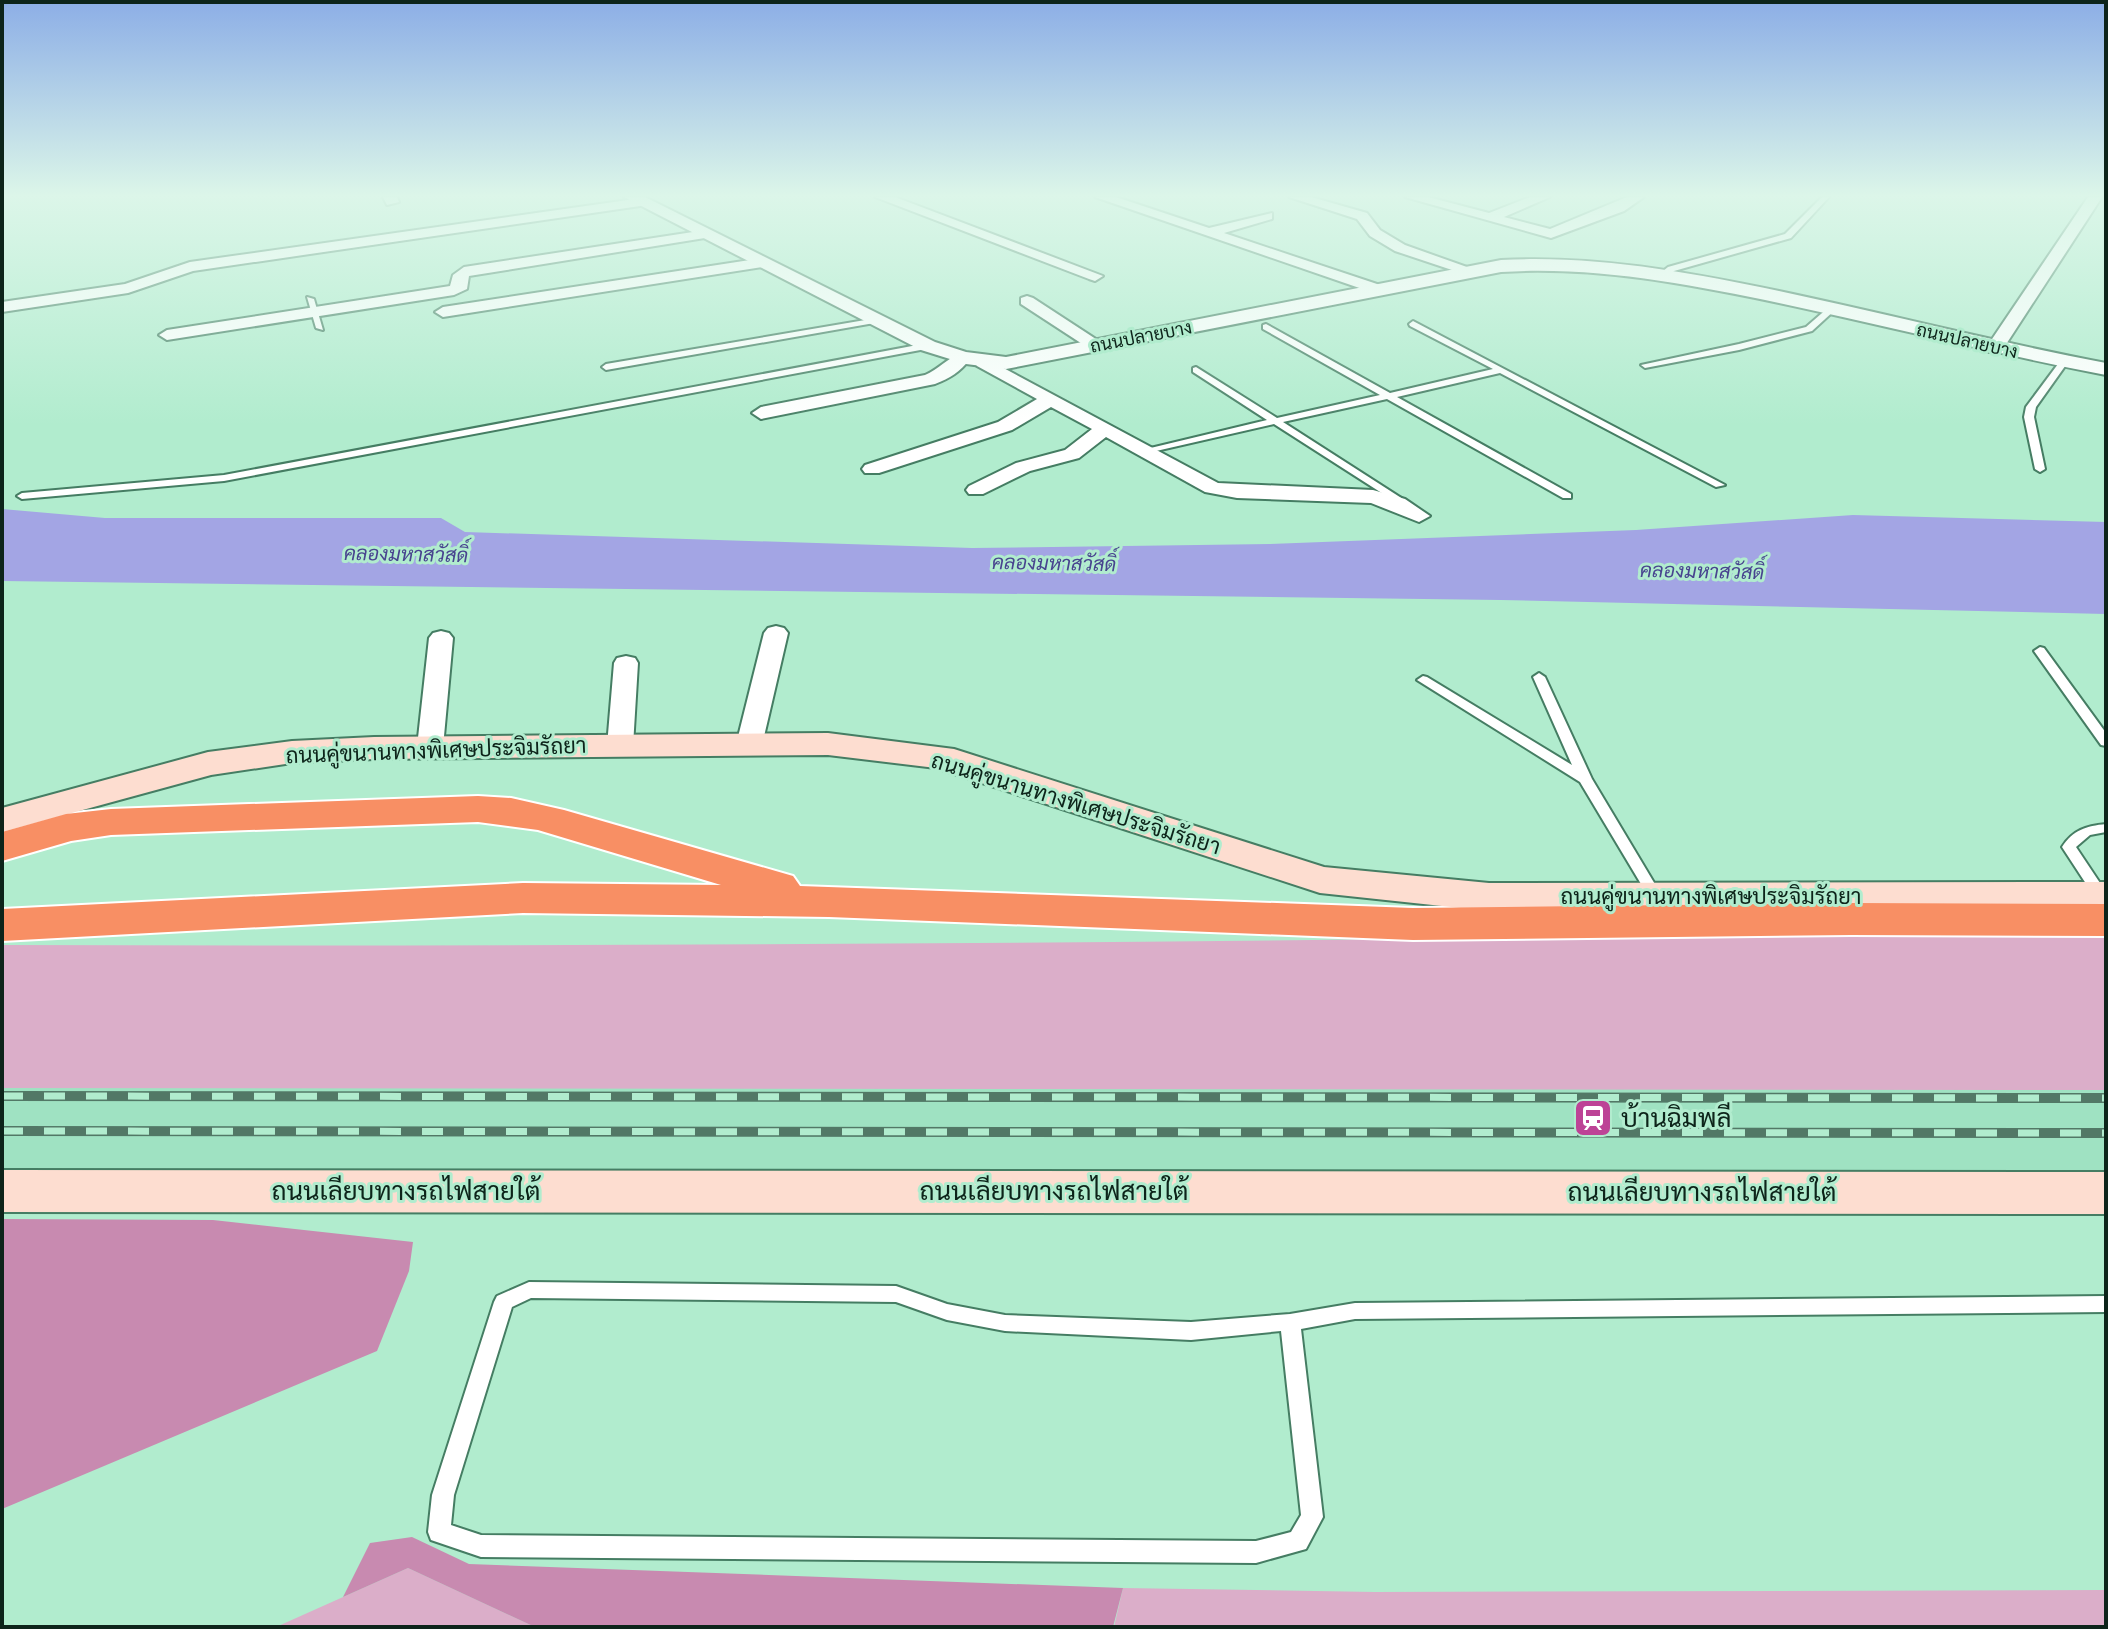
<svg xmlns="http://www.w3.org/2000/svg" width="2108" height="1629" font-family="'Noto Sans',Sarabun,sans-serif">
<rect width="100%" height="100%" fill="#b1ecce"/>
<path fill="#9fe2c2" d="M 2106,928 L 2106,1172 L 2,1171 L 2,959 L 835,953 Z"/>
<path fill="#dbaec9" d="M 2106,928 L 2106,1090 L 2,1088 L 2,945 C 704,947 1405,942 2106,928 Z
M 408,1568 L 535,1627 L 276,1627 Z
M 1123,1588 L 1375,1592 L 2106,1590 L 2106,1627 L 1114,1627 Z"/>
<path fill="#c88ab0" d="M 2,1219 L 213,1220 L 413,1242 L 409,1271 L 377,1351 L 2,1509 Z
M 412,1537 L 469,1564 L 1123,1588 L 1113,1627 L 535,1627 L 408,1568 L 343,1597 L 370,1543 Z"/>
<path fill="#a3a5e4" d="M 2,509 L 105,518 L 441,518 L 465,532 L 972,548 L 1270,544 L 1636,530 L 1853,515 L 2106,522 L 2106,614 L 1501,600 L 2,581 Z"/>
<g fill="none" stroke-linecap="round" stroke-linejoin="round">
<defs>
<path id="service" d="M 1822,197 L 1829,197 L 1791,238 L 1674,271 L 1664,278 L 1657,276 L 1668,267 L 1785,234 Z
M 307,297 L 314,299 L 323,330 L 316,328 Z
M 1829,307 L 1836,309 L 1812,331 L 1739,350 L 1645,368 L 1641,365 L 1739,344 L 1806,327 Z
M 877,318 L 881,320 L 880,322 L 606,370 L 602,367 L 606,364 Z
M 1413,321 L 1725,485 L 1716,487 L 1500,373 L 1397,397 L 1571,494 L 1571,498 L 1563,498 L 1387,399 L 1283,422 L 1406,501 L 1406,505 L 1402,506 L 1274,424 L 1143,454 L 1138,451 L 1267,420 L 1193,372 L 1193,368 L 1196,367 L 1277,418 L 1380,395 L 1263,329 L 1263,325 L 1266,324 L 1390,393 L 1493,369 L 1410,326 L 1409,324 Z
M 928,343 L 931,344 L 931,348 L 224,481 L 22,499 L 17,496 L 22,493 L 224,475 Z
M 2061,360 L 2068,362 L 2036,407 L 2034,417 L 2045,469 L 2040,472 L 2035,469 L 2024,417 L 2026,407 Z
M 2040,647 L 2044,648 L 2106,733 L 2106,746 L 2101,745 L 2034,651 Z
M 1539,673 L 1545,677 L 1592,779 L 1662,896 L 1660,899 L 1650,899 L 1580,782 L 1417,680 L 1423,676 L 1427,677 L 1572,765 L 1533,677 Z
M 2106,824 L 2106,832 L 2090,835 L 2076,847 L 2106,892 L 2106,899 L 2096,899 L 2062,847 C 2073,830 2086,826 2106,824 Z
M 529,1282 L 896,1286 L 947,1304 L 1005,1315 L 1191,1322 L 1290,1314 L 1355,1303 L 2106,1296 L 2106,1312 L 1355,1319 L 1301,1329 L 1323,1517 L 1306,1549 L 1256,1563 L 481,1557 L 431,1540 L 428,1532 L 432,1495 L 494,1302 L 497,1296 ZM 531,1298 L 896,1302 L 947,1320 L 1005,1331 L 1191,1340 L 1281,1331 L 1301,1515 L 1291,1532 L 1256,1541 L 481,1535 L 451,1525 L 454,1495 L 512,1307 Z"/>
<path id="minor" d="M 383,197 L 397,197 L 399,202 L 387,205 Z
M 875,197 L 895,197 L 1103,276 L 1095,281 L 1089,279 Z
M 1095,197 L 1116,197 L 1209,228 L 1272,213 L 1272,219 L 1224,233 L 1386,287 L 1388,290 L 1386,293 L 1374,293 Z
M 1289,197 L 1311,197 L 1367,213 L 1380,230 L 1405,245 L 1481,272 L 1473,277 L 1395,251 L 1370,236 L 1357,219 Z
M 1405,197 L 1428,197 L 1489,213 L 1530,197 L 1550,197 L 1504,217 L 1550,229 L 1627,197 L 1644,197 L 1624,211 L 1551,238 Z
M 2088,197 L 2102,197 L 2001,352 L 1989,352 L 1986,348 Z
M 642,198 L 647,199 L 647,205 L 193,271 L 128,293 L 2,312 L 2,302 L 125,284 L 190,262 Z
M 706,230 L 713,234 L 711,237 L 469,276 L 467,289 L 454,295 L 167,340 L 159,335 L 167,330 L 450,286 L 453,275 L 464,267 Z
M 763,258 L 771,263 L 768,266 L 443,317 L 435,312 L 443,307 Z
M 1027,296 L 1033,298 L 1105,345 L 1102,349 L 1090,349 L 1021,304 L 1021,298 Z
M 961,354 L 967,355 L 970,359 C 960,372 950,378 935,384 L 761,419 L 752,413 L 761,407 L 925,375 C 938,370 948,357 961,354 Z
M 983,357 L 1218,483 L 1373,490 L 1405,499 L 1430,516 L 1419,522 L 1371,503 L 1237,498 L 1205,492 L 1106,437 L 1079,458 L 1030,471 L 983,494 L 969,494 L 966,490 L 969,486 L 1016,463 L 1065,450 L 1092,429 L 1051,407 L 1012,430 L 879,473 L 865,473 L 862,469 L 865,465 L 998,422 L 1037,399 L 977,366 L 974,362 L 977,358 Z
M 776,626 L 784,628 L 788,633 L 762,745 L 758,751 L 740,751 L 736,745 L 764,633 L 768,628 Z
M 441,631 L 449,633 L 453,638 L 443,747 L 439,753 L 421,753 L 417,747 L 429,638 L 433,633 Z
M 626,656 L 635,658 L 638,663 L 633,746 L 629,752 L 611,752 L 607,746 L 614,663 L 617,658 Z"/>
<path id="tertiary" d="M 624,197 L 645,197 L 935,342 L 966,352 L 1006,357 L 1501,260 C 1595,255 1687,272 1779,291 C 1888,314 1996,342 2106,363 L 2106,375 C 1996,354 1888,326 1779,303 C 1687,284 1595,266 1501,272 L 1006,369 L 966,364 L 921,350 Z"/>
<path id="secondary" d="M 828,733 L 954,749 L 1324,867 L 1489,883 L 2106,882 L 2106,910 L 1489,911 L 1320,893 L 936,768 L 828,755 L 374,759 L 292,763 L 211,775 L 2,832 L 2,808 L 208,752 L 292,741 L 374,737 Z
M 2,1170 L 2106,1172 L 2106,1214 L 2,1212 Z"/>
<path id="motorway" d="M 478,796 L 511,798 L 564,810 L 793,876 L 800,886 L 1413,908 L 1851,903 L 2106,904 L 2106,936 L 1851,935 L 1413,940 L 829,917 L 523,913 L 2,941 L 2,909 L 523,883 L 721,885 L 538,830 L 478,822 L 111,835 L 71,841 L 2,861 L 2,832 L 66,814 L 111,809 Z"/>
</defs>
<use href="#service" stroke="#457d63" stroke-width="4"/>
<use href="#minor" stroke="#457d63" stroke-width="4"/>
<use href="#tertiary" stroke="#457d63" stroke-width="4"/>
<use href="#secondary" stroke="#457d63" stroke-width="4"/>
<use href="#motorway" stroke="#fff" stroke-width="4"/>
<use href="#service" fill="#fff" fill-rule="evenodd"/>
<use href="#minor" fill="#fff" fill-rule="evenodd"/>
<use href="#tertiary" fill="#fff" fill-rule="evenodd"/>
<use href="#secondary" fill="#fdddd0" fill-rule="evenodd"/>
<use href="#motorway" fill="#f88f64" fill-rule="evenodd"/>
<defs>
<path id="rail" d="M 2,1096 L 2106,1098
M 2,1131 L 2106,1133"/>
</defs>
<use href="#rail" stroke="#527866" stroke-width="10"/>
<use href="#rail" stroke="#b1ecce" stroke-width="7" stroke-dasharray="21" stroke-linecap="butt"/>
</g>
<linearGradient id="sky" x2="0" y2="1"><stop stop-color="#8caee6"/><stop offset="0.46" stop-color="#dcf6e9"/><stop offset="1" stop-color="#dcf6e9" stop-opacity="0"/></linearGradient>
<rect width="2108" height="425" fill="url(#sky)"/>
<defs>
<symbol id="station-square" viewBox="-11 -11 22 22"><rect x="-9" y="-9" width="18" height="18" rx="4" fill="#bd4396" stroke="#b1ecce"/><path d="M-3-6H3Q5-6 5-4V2Q5 4 3 4L4.5 6H3L1.5 4h-3L-3 6H-4.5L-3 4Q-5 4-5 2V-4Q-5-6-3-6ZM-3.5-4v3h7v-3ZM-3.5 1v1.5H-2V1ZM2 1v1.5H3.5V1Z" fill="#fff"/></symbol>
</defs>
<g fill-rule="evenodd">
<use href="#station-square" x="1571" y="1096" width="44" height="44"/>
</g>
<g text-anchor="middle" stroke-width="6" stroke-linejoin="round" paint-order="stroke">
<g font-size="18" fill="#0d241a" stroke="#b1ecce">
<text transform="translate(1141 337) rotate(-11)" y="6">ถนนปลายบาง</text>
<text transform="translate(1967 341) rotate(13)" y="6">ถนนปลายบาง</text>
</g>
<g font-size="20" font-style="italic" fill="#48448f" stroke="#b1ecce">
<text transform="translate(406 554) rotate(1)" y="7">คลองมหาสวัสดิ์</text>
<text transform="translate(1054 563) rotate(1)" y="7">คลองมหาสวัสดิ์</text>
<text transform="translate(1702 571) rotate(1)" y="7">คลองมหาสวัสดิ์</text>
</g>
<g font-size="22" fill="#0d241a" stroke="#b1ecce">
<text transform="translate(436 750) rotate(-2)" y="8">ถนนคู่ขนานทางพิเศษประจิมรัถยา</text>
<text transform="translate(1076 803) rotate(17)" y="8">ถนนคู่ขนานทางพิเศษประจิมรัถยา</text>
<text x="1711" y="904">ถนนคู่ขนานทางพิเศษประจิมรัถยา</text>
</g>
<g font-size="26" fill="#0d241a" stroke="#b1ecce" text-anchor="start">
<text x="1621" y="1127">บ้านฉิมพลี</text>
</g>
<g font-size="26" fill="#0d241a" stroke="#b1ecce">
<text x="406" y="1200">ถนนเลียบทางรถไฟสายใต้</text>
<text x="1054" y="1200">ถนนเลียบทางรถไฟสายใต้</text>
<text x="1702" y="1201">ถนนเลียบทางรถไฟสายใต้</text>
</g>
</g>
<rect width="2108" height="1629" fill="none" stroke="#0d241a" stroke-width="8"/>
</svg>
